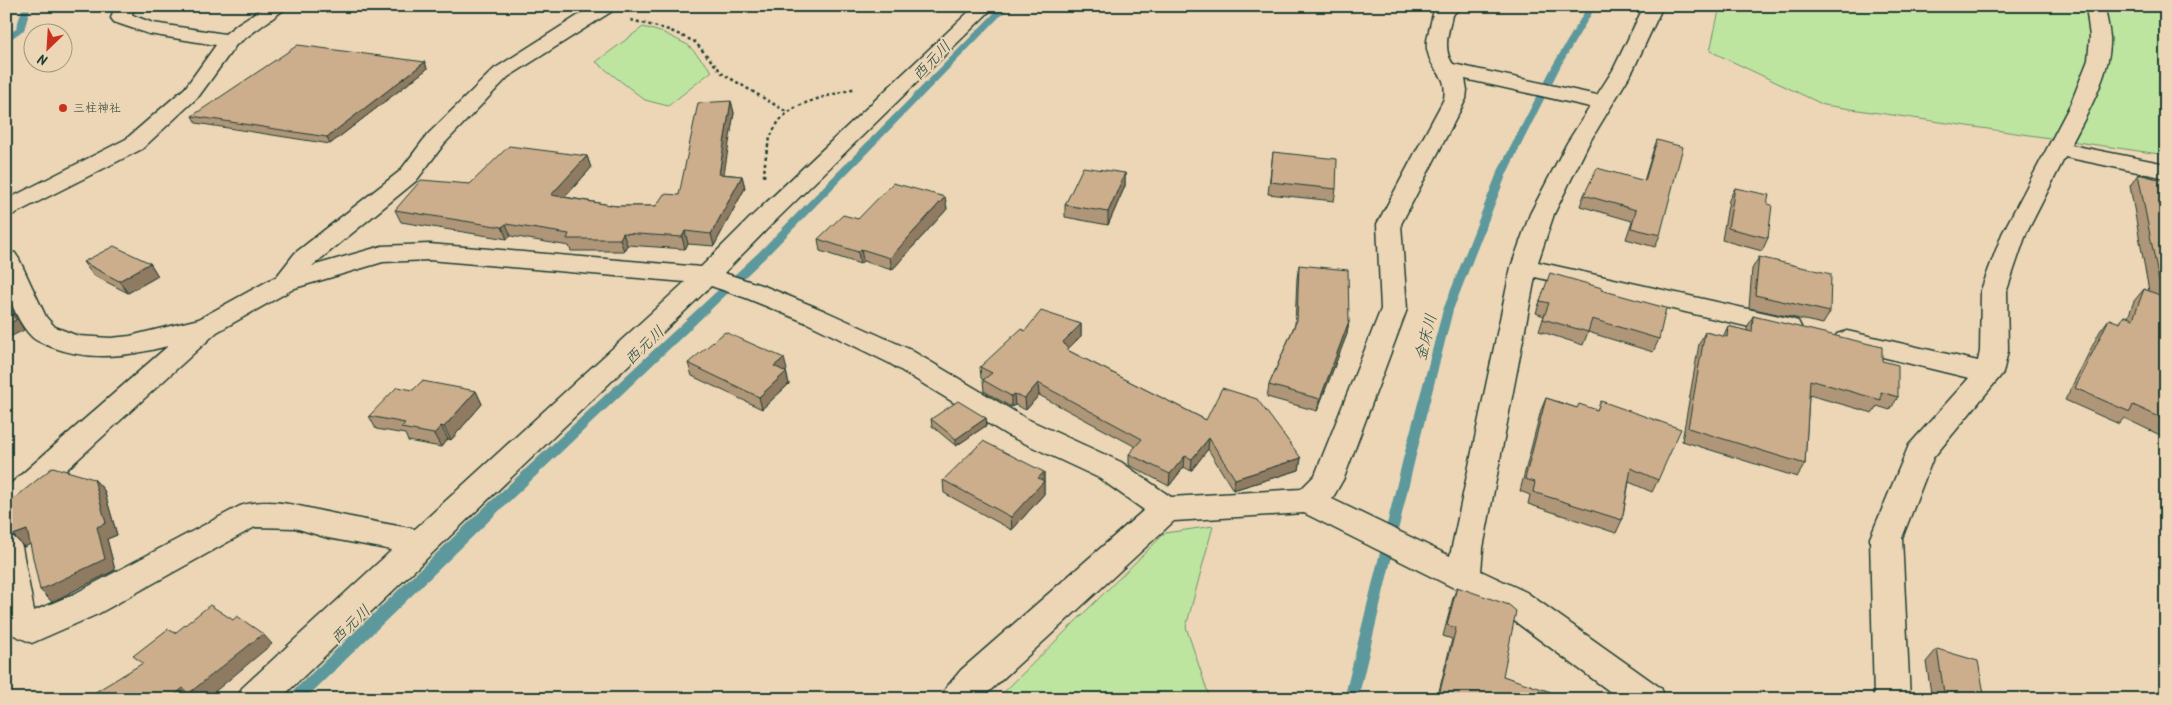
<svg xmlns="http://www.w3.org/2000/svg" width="2172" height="705" font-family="Kalam,'Klee One',sans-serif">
<rect width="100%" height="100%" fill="#ecd6b5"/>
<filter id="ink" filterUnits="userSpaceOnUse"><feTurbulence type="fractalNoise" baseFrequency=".02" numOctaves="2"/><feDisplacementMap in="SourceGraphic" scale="10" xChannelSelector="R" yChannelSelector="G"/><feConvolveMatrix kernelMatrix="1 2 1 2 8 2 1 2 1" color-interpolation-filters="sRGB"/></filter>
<g filter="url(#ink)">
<path fill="#bde5a0" stroke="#6e916a" d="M 1720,6 L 2166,6 L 2166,155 L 1824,105 L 1710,51 Z
M 643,27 L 664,33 L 688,45 L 712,71 L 668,106 L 645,100 L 596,62 Z
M 1213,526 L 1186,627 L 1210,699 L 997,699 L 1165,533 Z"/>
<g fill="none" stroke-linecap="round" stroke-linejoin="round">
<path fill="#5c989c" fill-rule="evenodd" d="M 23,6 L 31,6 L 24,30 L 6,42 L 6,36 L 16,29 Z
M 1001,6 L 1010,6 L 767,256 L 498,512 L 305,699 L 288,699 L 290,694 L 488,504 L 759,252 Z
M 1588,6 L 1596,6 L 1561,65 L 1507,173 L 1453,310 L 1415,459 L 1358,699 L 1344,699 L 1403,459 L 1443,310 L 1497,173 L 1553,65 Z"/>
<defs>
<path id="street" d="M 115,6 L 134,6 L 132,15 L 153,23 L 225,34 L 239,23 L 266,6 L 289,6 L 236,45 L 199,96 L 142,149 L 14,214 L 6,216 L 6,200 L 126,139 L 185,88 L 216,45 L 149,34 L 114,22 L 111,18 Z
M 593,6 L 616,6 L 614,10 L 508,77 L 444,144 L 416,181 L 312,266 L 382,246 L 429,244 L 701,267 L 753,215 L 975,6 L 995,6 L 771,225 L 724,273 L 764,286 L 825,311 L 909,349 L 1027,419 L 1121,462 L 1171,497 L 1301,489 L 1315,475 L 1381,309 L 1377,224 L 1444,99 C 1448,72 1433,75 1428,53 C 1425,45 1428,35 1430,26 C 1432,20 1432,13 1436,8 L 1463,6 L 1452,15 C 1449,31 1442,49 1453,64 L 1597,95 L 1613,70 L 1644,6 L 1663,6 L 1633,70 L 1589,143 L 1554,214 L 1538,262 L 1788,318 L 1798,321 L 1801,327 L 1798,333 L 1788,336 L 1535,277 L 1483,548 L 1481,571 L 1526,592 L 1661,688 L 1666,699 L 1620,699 L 1502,612 L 1304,513 L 1174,521 L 981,699 L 941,699 L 946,688 L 961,670 L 1144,510 L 1099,478 L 1007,435 L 889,363 L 807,323 L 746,298 L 711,286 L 280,699 L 237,699 L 242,688 L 392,550 L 328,538 L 295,528 L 255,527 L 98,614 L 32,643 L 7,632 L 6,534 L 17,538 L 22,547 L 34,611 L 74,594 L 240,506 C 271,496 301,507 331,513 C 359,519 387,524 415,529 L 685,282 L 429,260 L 383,262 L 295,288 L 217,332 L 17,515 L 6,518 L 6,488 L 168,346 C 128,356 92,362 52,347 C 45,344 37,342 32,337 C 20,325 11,305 7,289 C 4,278 6,263 6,251 L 15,253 L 19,259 L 46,317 L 55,327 L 78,336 L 111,338 L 130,336 L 199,319 L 277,276 L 295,253 L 400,171 L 428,134 L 494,69 ZM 1465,79 L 1590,107 L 1567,143 L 1530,214 L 1511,267 L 1450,556 L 1332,499 L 1344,478 L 1407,309 L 1401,224 L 1466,99 L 1467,90 Z
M 2086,6 L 2105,6 C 2106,16 2109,27 2110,37 C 2112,72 2087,114 2071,145 L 2166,164 L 2166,178 L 2065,157 L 2026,234 L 2007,290 L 2008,351 L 2003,373 L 1933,458 L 1902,538 L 1910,699 L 1874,699 L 1870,538 L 1909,445 L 1969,378 L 1837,346 L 1833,340 L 1837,334 L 1847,331 L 1978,361 L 1980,351 L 1981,290 L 2002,234 L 2071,103 L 2088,60 L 2090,37 Z"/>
</defs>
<use href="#street" stroke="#1f3d34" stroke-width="3"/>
<path stroke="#1f3d34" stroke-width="2.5" stroke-dasharray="3 3" stroke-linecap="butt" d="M 631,20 L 669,30 L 695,42 L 723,74 L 787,112
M 764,177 C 767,105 797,105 856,88"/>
<use href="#street" fill="#ecd6b5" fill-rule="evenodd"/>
</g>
<path fill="#af9678" stroke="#1f3d34" d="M 425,62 L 427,69 L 330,144 L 196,123 L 192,116 Z
M 731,101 L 734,113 L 723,174 L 742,176 L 745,188 L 714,246 L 688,244 L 685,249 L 627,245 L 624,251 L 571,251 L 569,246 L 511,236 L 507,239 L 401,222 L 395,210 L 470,184 L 587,156 L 591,168 L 565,197 L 616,206 L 656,206 L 679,195 Z
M 1657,140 L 1660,235 L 1655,247 L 1626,239 L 1632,221 L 1580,206 L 1584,195 L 1644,181 L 1653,151 Z
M 1273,152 L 1336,189 L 1334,201 L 1268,194 Z
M 1125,173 L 1125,186 L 1108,225 L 1065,217 L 1065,205 Z
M 2138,174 L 2166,181 L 2166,429 L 2160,435 L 2124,418 L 2119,424 L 2065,400 L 2100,331 L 2109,319 L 2118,323 L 2124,316 L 2128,317 L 2134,301 L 2144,289 L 2149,291 L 2130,186 Z
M 1735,188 L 1767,204 L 1768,238 L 1762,251 L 1722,240 L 1729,200 Z
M 945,197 L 947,209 L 892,270 L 863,261 L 860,264 L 820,251 L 818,239 L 858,219 Z
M 1759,257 L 1830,312 L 1823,324 L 1749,308 L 1752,269 Z
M 83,262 L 150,263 L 158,276 L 128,293 L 93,275 Z
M 1299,265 L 1349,321 L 1347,334 L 1317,411 L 1267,397 L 1269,385 L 1295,324 L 1297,278 Z
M 1601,290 L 1659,339 L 1653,352 L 1588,332 L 1583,345 L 1539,331 L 1544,316 L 1536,313 L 1540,301 Z
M 1753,316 L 1882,361 L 1898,397 L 1890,410 L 1877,406 L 1873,413 L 1809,395 L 1805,464 L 1797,477 L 1682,441 L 1699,344 L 1705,332 L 1723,337 L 1728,326 L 1747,331 L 1747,328 Z
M 1081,324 L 1081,336 L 1067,349 L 1069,351 L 1206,420 L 1301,458 L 1299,470 L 1233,490 L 1208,449 L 1191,471 L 1184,467 L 1169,486 L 1129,465 L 1129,454 L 1136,447 L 1039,395 L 1026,410 L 1015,405 L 1011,407 L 984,391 L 983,380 L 981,378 L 980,367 L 1025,331 Z
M 688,363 L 787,370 L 786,371 L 789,384 L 762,409 L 692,376 Z
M 413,390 L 476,391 L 482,404 L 451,440 L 448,439 L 441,447 L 408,441 L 405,434 L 376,429 L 369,416 Z
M 1546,398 L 1577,408 L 1597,410 L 1601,401 L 1658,480 L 1652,492 L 1629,482 L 1622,520 L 1616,533 L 1528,504 L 1530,495 L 1520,491 L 1541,410 Z
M 986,418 L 987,425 L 956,446 L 932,426 L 931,419 Z
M 1044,472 L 1044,494 L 1012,530 L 944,493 L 943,480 Z
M 94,479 L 104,490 L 117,535 L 107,539 L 115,570 L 52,602 L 30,544 L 24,547 L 12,535 L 6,533 L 6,505 Z
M 1457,587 L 1503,676 L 1549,699 L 1437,699 L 1452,639 L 1443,636 L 1453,598 Z
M 1937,649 L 1985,699 L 1932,699 L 1926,662 Z"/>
<path fill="#8f7a62" stroke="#1f3d34" d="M 425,62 L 427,69 L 330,144 L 327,137 Z
M 731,101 L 734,113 L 722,186 L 719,174 Z
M 587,156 L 591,168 L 556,207 L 551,195 Z
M 1125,173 L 1125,186 L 1108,225 L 1108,212 Z
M 742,176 L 745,188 L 714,246 L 711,234 Z
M 945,197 L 947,209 L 892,270 L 890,258 Z
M 506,224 L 511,236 L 507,239 L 502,227 Z
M 685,231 L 688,244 L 685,249 L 682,237 Z
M 623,233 L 627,245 L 624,251 L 620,239 Z
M 861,249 L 863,261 L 860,264 L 858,252 Z
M 150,263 L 158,276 L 128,293 L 119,281 Z
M 6,293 L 15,315 L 24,330 L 6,339 Z
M 1349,321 L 1347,334 L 1317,411 L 1320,399 Z
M 1081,324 L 1081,336 L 1063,354 L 1063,342 Z
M 784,358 L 787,370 L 778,379 L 774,366 Z
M 786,372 L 789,384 L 762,409 L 759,397 Z
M 1038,383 L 1039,395 L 1026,410 L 1025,398 Z
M 476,391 L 482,404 L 451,440 L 444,427 Z
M 1014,394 L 1015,405 L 1011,407 L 1011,396 Z
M 986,418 L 987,425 L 956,446 L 956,439 Z
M 441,426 L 448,439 L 441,447 L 434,434 Z
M 1209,438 L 1208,449 L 1191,471 L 1192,459 Z
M 1185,456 L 1184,467 L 1169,486 L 1170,474 Z
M 1301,458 L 1299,470 L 1233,490 L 1235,479 Z
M 1044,472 L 1044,494 L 1012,530 L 1011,517 L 1038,478 Z
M 94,479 L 104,490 L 117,535 L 107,539 L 115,570 L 52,602 L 40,590 L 97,527 Z
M 27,530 L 38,541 L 24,547 L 13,535 Z
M 263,634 L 272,644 L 206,699 L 170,699 L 183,688 Z"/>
<path fill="#ccae8c" stroke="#1f3d34" d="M 298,45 L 425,62 L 327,137 L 192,116 Z
M 731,101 L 719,174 L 742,176 L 711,234 L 685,231 L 682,237 L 623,233 L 620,239 L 567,239 L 569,234 L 506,224 L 502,227 L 395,210 L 421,180 L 470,184 L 509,146 L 587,156 L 551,195 L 616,206 L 656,206 L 664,194 L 679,195 L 698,103 Z
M 1657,140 L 1683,147 L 1660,235 L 1631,228 L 1636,210 L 1584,195 L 1597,168 L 1645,181 Z
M 1273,152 L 1337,159 L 1336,189 L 1270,182 Z
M 1083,167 L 1125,173 L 1108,212 L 1065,205 Z
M 2138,174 L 2166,181 L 2166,420 L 2133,405 L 2130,412 L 2075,388 L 2109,319 L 2120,323 L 2124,316 L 2133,319 L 2144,289 L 2162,296 Z
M 893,183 L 945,197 L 890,258 L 861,249 L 858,252 L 818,239 L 843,215 L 858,219 Z
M 1735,188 L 1769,195 L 1767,204 L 1772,205 L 1768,238 L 1728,228 Z
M 114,246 L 150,263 L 119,281 L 83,262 Z
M 1759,257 L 1831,274 L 1830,312 L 1755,295 Z
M 1299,265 L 1348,270 L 1349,321 L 1320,399 L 1269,385 L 1297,320 Z
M 1550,273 L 1602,288 L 1601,290 L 1666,308 L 1659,339 L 1592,319 L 1588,332 L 1543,319 L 1549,303 L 1540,301 Z
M 6,304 L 16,320 L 6,325 Z
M 1041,311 L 1081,324 L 1063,342 L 1069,351 L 1206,420 L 1222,388 L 1257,399 L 1301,458 L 1235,479 L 1209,438 L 1192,459 L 1185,456 L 1170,474 L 1129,454 L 1142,439 L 1038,383 L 1025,398 L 1014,394 L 1011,396 L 983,380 L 992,373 L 980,367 L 1021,329 L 1025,331 Z
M 1753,316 L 1882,347 L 1882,361 L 1898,365 L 1898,397 L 1881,392 L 1881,400 L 1810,380 L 1805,464 L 1688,428 L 1705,332 L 1727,337 L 1728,326 L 1752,332 Z
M 725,332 L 784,358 L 774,366 L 786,372 L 759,397 L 688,363 Z
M 422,381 L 476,391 L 444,427 L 441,426 L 434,434 L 401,428 L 405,423 L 369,416 L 397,387 L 413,390 Z
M 1546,398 L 1577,408 L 1579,404 L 1597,410 L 1601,401 L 1681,429 L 1658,480 L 1631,468 L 1622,520 L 1533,492 L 1535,482 L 1525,479 Z
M 958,401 L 986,418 L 956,439 L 931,419 Z
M 983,441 L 1044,472 L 1038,478 L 1044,481 L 1011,517 L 943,480 Z
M 53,467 L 94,479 L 106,523 L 97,527 L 105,559 L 40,590 L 27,530 L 13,535 L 6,525 L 6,505 Z
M 1457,587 L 1509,605 L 1516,611 L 1503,676 L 1551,692 L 1549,699 L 1438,699 L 1456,628 L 1447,625 Z
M 210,605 L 233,620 L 237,616 L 263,634 L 188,694 L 183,688 L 170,699 L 84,699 L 143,663 L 133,656 L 168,629 L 175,633 Z
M 1937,649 L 1978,661 L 1985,699 L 1945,699 Z"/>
</g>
<circle fill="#c8321e" stroke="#ecd6b5" stroke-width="2" cx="63" cy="108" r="5"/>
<g text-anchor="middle" stroke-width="4" stroke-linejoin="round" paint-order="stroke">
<g font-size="12" fill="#1f3d34" stroke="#ecd6b5" text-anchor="start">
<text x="73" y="112">三柱神社</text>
</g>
<g font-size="16" font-style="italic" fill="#294c45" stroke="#ecd6b5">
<text transform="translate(931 60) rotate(-46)" y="6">西元川</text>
<text transform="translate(1425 337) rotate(-76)" y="6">金床川</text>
<text transform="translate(644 345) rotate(-44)" y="6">西元川</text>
<text transform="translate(350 624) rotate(-44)" y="6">西元川</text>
</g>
</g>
<rect width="2172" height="705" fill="none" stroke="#ecd6b5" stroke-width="25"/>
<rect x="12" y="12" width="2147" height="680" fill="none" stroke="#1f3d34" stroke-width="2" filter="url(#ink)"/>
<g transform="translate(48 48) rotate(205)"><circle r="24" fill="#ecd6b5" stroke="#9a9981"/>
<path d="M0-4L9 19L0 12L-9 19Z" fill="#c8321e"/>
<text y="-8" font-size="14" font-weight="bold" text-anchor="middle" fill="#1f3d34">N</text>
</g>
</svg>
